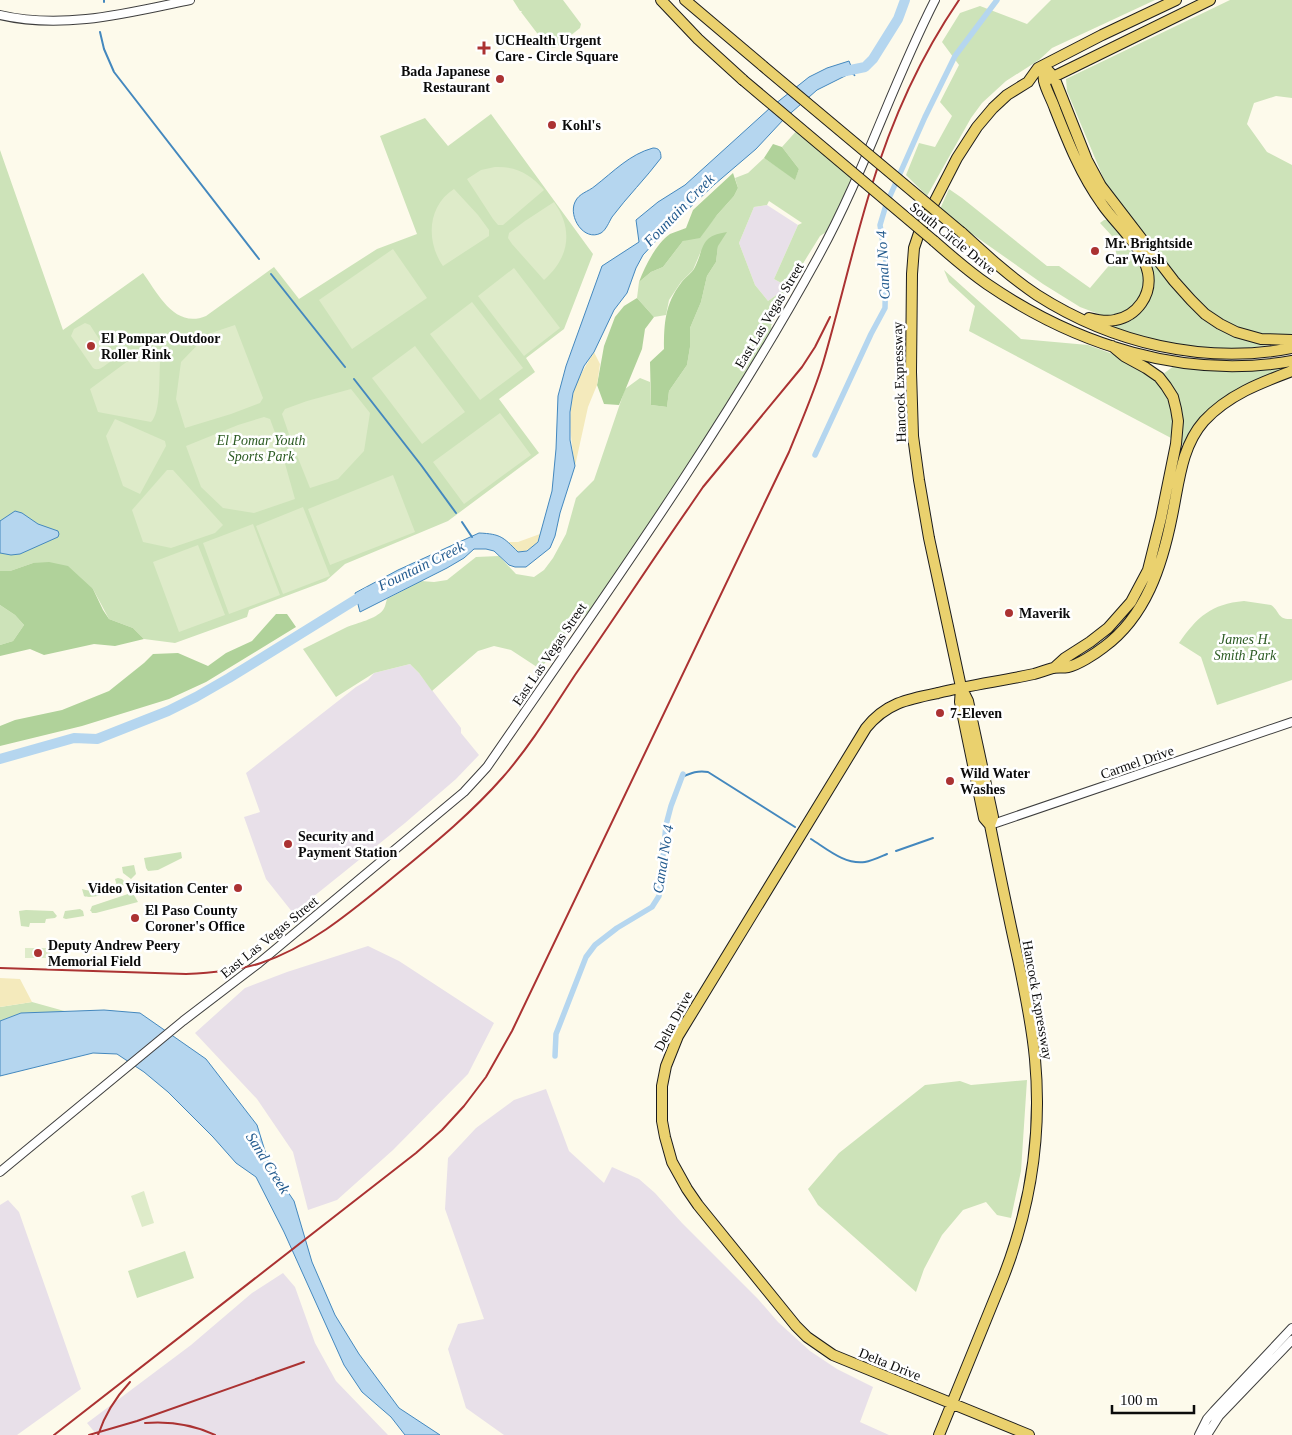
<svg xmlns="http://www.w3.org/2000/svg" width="1292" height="1435" font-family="Georgia,serif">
<rect width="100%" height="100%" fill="#fdfaeb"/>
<path fill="#e8e0e9" d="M 767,205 L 798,225 L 774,279 L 783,284 L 782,291 L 768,301 L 755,285 L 739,243 L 754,207 Z
M 410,664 L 419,673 L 461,728 L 461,733 L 479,755 L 456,779 L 405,823 L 293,913 L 266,879 L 244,817 L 260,812 L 246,773 L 356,687 L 368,680 L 374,673 Z
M 368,946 L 399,961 L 494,1023 L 468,1074 L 393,1150 L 337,1200 L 308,1210 L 293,1152 L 257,1099 L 195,1033 L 245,988 L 287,972 Z
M 546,1089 L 569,1151 L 604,1183 L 612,1167 L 639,1179 L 655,1193 L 682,1223 L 758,1299 L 778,1322 L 810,1351 L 837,1369 L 873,1387 L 860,1422 L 889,1435 L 504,1435 L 466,1408 L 448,1349 L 458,1324 L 484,1319 L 445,1209 L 448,1158 L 476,1128 L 514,1100 Z
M 8,1200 L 19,1212 L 81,1389 L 17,1435 L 0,1435 L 0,1205 Z
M 283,1273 L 295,1287 L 315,1343 L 336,1381 L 388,1435 L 97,1435 L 87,1423 L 191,1345 L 252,1293 Z"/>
<path fill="#cde3b9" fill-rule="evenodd" d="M 513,0 L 563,0 L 581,24 L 580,28 L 555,48 L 552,48 L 540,37 L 521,12 L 522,11 L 520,11 Z
M 1051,0 L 1155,0 L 1052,48 L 1039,60 L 1006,81 L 982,103 L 971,118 L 927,196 L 906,175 L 919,143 L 935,147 L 952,116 L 940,102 L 959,65 L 942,42 L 960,13 L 980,6 L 1027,24 Z
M 1230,0 L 1292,0 L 1292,98 L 1276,96 L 1254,103 L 1247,124 L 1267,152 L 1292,165 L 1292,340 L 1283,343 L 1215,353 L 1105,329 L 1114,324 L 1104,316 L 1080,307 L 1043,284 L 951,219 L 940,209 L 949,189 L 962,198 L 1047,266 L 1059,266 L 1090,288 L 1117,256 L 1112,236 L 1100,223 L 1104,220 L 1113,219 L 1146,266 L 1149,249 L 1115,206 L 1067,91 L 1066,79 Z
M 491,114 L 593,254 L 564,329 L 526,358 L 535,372 L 499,399 L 539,453 L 448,521 L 345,564 L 326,581 L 249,610 L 247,617 L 175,643 L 144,639 L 133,628 L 109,619 L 93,589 L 33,563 L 10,571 L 0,571 L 0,150 L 63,330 L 143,273 C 158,294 175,329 206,316 L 274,267 L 299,299 L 377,249 L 417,234 L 380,136 L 425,118 L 448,146 Z
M 799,128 L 858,173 L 834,227 L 820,236 L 794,278 L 771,326 L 773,333 L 599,604 L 581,618 L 540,669 L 511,650 L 494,646 L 478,651 L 432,691 L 419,673 L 410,664 L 374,673 L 336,697 L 303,649 C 318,642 332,634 347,627 C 357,623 376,619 383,610 C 385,608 386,602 387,599 L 421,581 L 434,582 L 447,580 L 476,557 L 499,556 L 516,574 L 534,577 L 544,570 L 553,558 L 566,534 L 576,498 L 594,480 L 625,389 L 640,378 L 650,382 L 651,405 L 667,407 L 669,391 L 687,365 L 690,347 L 690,328 L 701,302 L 707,276 L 716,262 L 718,246 L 701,251 L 693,270 L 681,282 L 669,300 L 666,315 L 654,317 L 637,298 L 639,282 L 651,272 L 663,267 L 683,241 L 708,226 L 717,215 L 734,196 L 738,188 L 735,178 L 748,173 L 764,158 L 795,179 L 799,169 L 782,147 ZM 769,201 L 802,223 L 798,225 L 774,279 L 783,284 L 782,291 L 768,301 L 755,285 L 739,243 L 754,207 L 767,205 Z
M 944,270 L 1021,339 L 1088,345 L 1132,361 L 1159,377 L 1178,363 L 1292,361 L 1292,371 L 1216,409 L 1188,447 L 969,331 L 975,306 L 949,282 Z
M 1244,601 L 1271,605 C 1280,611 1277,620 1292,619 L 1292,680 L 1217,705 L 1201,657 L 1179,643 C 1197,617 1211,604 1244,601 Z
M 0,605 L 15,615 L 24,625 L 13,641 L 0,645 Z
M 181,852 L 182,858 L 158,870 L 148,871 L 146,868 L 144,858 Z
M 134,865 L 136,874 L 131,879 L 123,873 L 122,867 Z
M 118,878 L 122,879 L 126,883 C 120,890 92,900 84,896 L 82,889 C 93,893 104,889 115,887 L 117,886 L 115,879 Z
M 131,893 L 134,895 L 138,902 L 96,913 L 92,913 L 91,911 L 90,911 L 92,906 Z
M 80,909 L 83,911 L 84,916 L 66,919 L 63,918 L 65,911 Z
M 26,910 L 53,911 L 57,916 L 55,918 L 46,919 L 45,923 L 30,923 L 29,927 L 21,926 L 19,911 Z
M 32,1002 L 68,1012 L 21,1013 L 0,1021 L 0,1007 Z
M 1027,1080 L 1021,1171 L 1011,1218 L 997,1215 L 986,1202 L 963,1210 L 942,1235 L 924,1269 L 916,1292 L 818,1205 L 808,1189 L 839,1153 L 925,1085 L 960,1081 L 971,1085 Z
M 185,1251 L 194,1278 L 137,1298 L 128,1271 Z"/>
<path fill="#b0d29a" d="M 773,144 L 782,147 L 799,169 L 795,180 L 764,158 Z
M 733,173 L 738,188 L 734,196 L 717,215 L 700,238 L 683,241 L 663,267 L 651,272 L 639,282 C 645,266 656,244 670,234 C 675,232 681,230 686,228 L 693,210 Z
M 727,232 L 718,246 L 716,262 L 707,276 L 701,302 L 690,328 L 690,347 L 687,365 L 669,391 L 667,407 L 651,405 L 650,362 L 664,349 C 664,323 665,304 681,283 C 684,278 691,274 694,269 C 705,248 699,236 727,232 Z
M 637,298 L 654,317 L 645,329 L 642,349 L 619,405 L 604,404 L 597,385 L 604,346 L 615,317 L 624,306 Z
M 49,562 L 68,566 L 93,589 L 103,610 L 109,619 L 133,628 L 144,639 L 115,646 L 94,644 L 44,655 L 30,649 L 0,656 L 0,645 L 13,641 L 24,625 L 15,615 L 0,605 L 0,571 L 10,571 L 33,563 Z
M 276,614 L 287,614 L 296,627 L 206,682 L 169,699 L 82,726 L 0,746 L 0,726 L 15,720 L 62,710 L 109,691 L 144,663 L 153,654 L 178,653 L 208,666 L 226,653 L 252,641 Z"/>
<path fill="#f4eabc" d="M 594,352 L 600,364 L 597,385 L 588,407 L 575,466 C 571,442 568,419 573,395 C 576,380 586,366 594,352 Z
M 540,534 C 537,547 530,551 518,552 L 508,542 L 518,542 Z
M 0,978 L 20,979 L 32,1002 L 0,1007 Z"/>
<path fill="#deebc9" d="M 495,167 C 515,166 531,174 544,190 L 503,225 L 498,225 L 493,219 L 467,179 L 481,170 Z
M 454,189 L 478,215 L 489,230 L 489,236 L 443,266 C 426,242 427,206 454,189 Z
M 554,202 C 574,230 569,258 544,280 L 512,244 L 508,238 L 509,233 L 525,221 Z
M 393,249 L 427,298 L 352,349 L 319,300 Z
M 514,268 L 560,328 L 524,356 L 478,296 Z
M 472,302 L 523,368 L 480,400 L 430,334 Z
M 85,323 L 90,325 L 110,356 L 110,362 C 105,365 99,372 93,368 L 71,336 L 74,329 Z
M 235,325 L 263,398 L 260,403 L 231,414 L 185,428 L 176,399 L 181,362 L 208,334 Z
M 415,346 L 465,412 L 422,444 L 372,378 Z
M 132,358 L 160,362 C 159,375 161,413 151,422 L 98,412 L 90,389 Z
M 351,389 L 370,413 L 364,451 L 338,479 L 310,488 L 292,443 L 282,414 L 285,409 L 307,401 Z
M 500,413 L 531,455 L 464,504 L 433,462 Z
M 264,417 L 270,419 L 280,446 L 295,499 L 254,513 L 223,508 L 201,487 L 186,446 L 238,425 Z
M 115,419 L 165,441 L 166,446 L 140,494 L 123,486 L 106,436 Z
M 167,470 L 173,470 L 223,525 L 215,533 L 171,548 L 143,542 L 132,510 Z
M 393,475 L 415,532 L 330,565 L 308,509 Z
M 303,507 L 330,576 L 283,594 L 256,526 Z
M 253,524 L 280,595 L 229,614 L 203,543 Z
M 198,545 L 225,615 L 179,632 L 153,562 Z
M 25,948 L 50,948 L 50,958 L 25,958 Z
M 144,1191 L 154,1223 L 142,1227 L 131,1196 Z"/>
<path fill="#b5d6ef" stroke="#4488be" d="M 849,61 L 855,76 L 851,73 L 817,90 L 784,119 L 756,149 L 715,184 L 668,228 L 643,255 L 636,268 L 627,293 L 614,310 L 594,352 L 584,366 L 573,393 L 570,412 L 570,440 L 575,466 L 560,513 L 555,536 L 550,548 L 526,567 L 515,567 L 509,565 L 494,551 L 486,549 L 474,549 L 464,558 L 447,568 L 360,612 L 355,593 L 398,570 L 479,533 C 501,534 503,537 518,552 L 527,551 L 538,542 L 552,491 L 556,449 L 558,396 L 566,366 L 602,266 L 639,242 L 636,220 L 658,202 L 685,185 L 770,108 L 809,77 L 827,68 Z
M 653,148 C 659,148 661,151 661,158 C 646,178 627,197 612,217 C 609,222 606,230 601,233 C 584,242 568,217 575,202 C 579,193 588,192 595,186 C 613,172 630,154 653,148 Z
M 15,511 L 22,513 L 38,524 L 58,531 L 59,534 L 58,537 L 20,554 L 11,555 L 0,553 L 0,521 Z
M 104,1010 L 140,1013 L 206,1059 L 257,1125 L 269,1164 L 294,1201 L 312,1262 L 335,1315 L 359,1354 L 399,1408 L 440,1435 L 405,1435 L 391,1417 L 362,1392 L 344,1365 L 284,1232 L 256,1177 L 236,1163 L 213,1137 L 168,1092 L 144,1072 L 117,1054 L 93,1053 L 0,1076 L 0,1021 L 21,1013 Z"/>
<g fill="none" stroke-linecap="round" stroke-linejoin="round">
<path stroke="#4488be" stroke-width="2" d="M 104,2 L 104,0
M 100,32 L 104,49 L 114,72 L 259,259
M 271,274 L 345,367
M 354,379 L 421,465 L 456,513
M 462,522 L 472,537
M 682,777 C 691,773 698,770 708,772 L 795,827
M 811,839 C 827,849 845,865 865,862 C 872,861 880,857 887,854
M 896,851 L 933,838"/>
<path stroke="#b5d6ef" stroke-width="5.5" d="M 815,455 L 871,334 L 885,308 L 886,262 L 880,225 L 886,205 L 925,117 L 955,56 L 997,0
M 555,1056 L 556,1034 L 586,957 L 595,945 L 617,928 L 652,907 L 659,896 L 666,825 L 671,806 L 683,774"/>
<path stroke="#b5d6ef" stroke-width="10" d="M 841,72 L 865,67 L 873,59 L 898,19 L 905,0
M 0,759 L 74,738 L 97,739 L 168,711 L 196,697 L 229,678 L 368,592"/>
<defs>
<path id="minor" d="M 0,15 C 63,30 128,13 190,0
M 990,825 L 1292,722
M 0,1172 L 183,1021 L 259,963 L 464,792 L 487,767 C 601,601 721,434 818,257 C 864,174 892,84 935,0
M 1199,1435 L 1207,1419 L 1214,1411 L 1292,1328
M 1207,1435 L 1219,1416 L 1292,1340"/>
<path id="major" d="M 661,0 L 698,39 L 743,80
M 685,0 L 763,66
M 1044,66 L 1054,77 L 1087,160 L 1101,186 L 1174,281 L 1191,300 L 1205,314 L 1220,324 L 1236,332 L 1261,339 L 1292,340
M 1044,66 C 1044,71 1043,76 1044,81 C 1046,90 1052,100 1055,109 C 1068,142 1081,175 1102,204 C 1117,226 1142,245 1148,273 C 1152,295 1137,316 1115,320 C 1106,322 1097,320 1089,318
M 1049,79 L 1210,0
M 961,232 C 985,254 1010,277 1037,295 C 1112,343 1204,365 1292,348
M 934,241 C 951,256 968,271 987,284 C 1076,345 1184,380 1292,361
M 1054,668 L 1065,658 L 1090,642 L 1108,628 L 1131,602 L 1148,570 L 1161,518 L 1176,444 L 1178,421 L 1176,409 L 1173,397 L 1166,386 L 1159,377 L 1146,368 L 1124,356 L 1112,346
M 961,688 L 960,702 L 984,818 L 990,825
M 939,1435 L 1003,1278 C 1030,1209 1042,1134 1035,1059 C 1032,1025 1025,992 1018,959 C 1008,914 999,870 990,825 L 993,817 L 968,701 L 961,687 L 929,538 L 919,480 L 913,436 L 911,372 L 912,274 L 914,248 L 920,230 L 957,158 L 977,127 L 993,108 L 1007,95 L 1028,82 L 1038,68 L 1102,35 L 1176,0
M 1029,1435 L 833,1355 L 807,1337 L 796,1326 L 698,1205 L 687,1189 L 672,1162 L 665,1137 L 662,1121 L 662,1086 L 666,1066 L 678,1036 L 866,728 C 886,703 908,699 938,693 C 970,685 1002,681 1034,674 C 1041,672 1046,670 1053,668 C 1057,667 1063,668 1068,667 C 1078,665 1095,654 1104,647 C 1146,616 1162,566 1172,516 C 1179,483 1181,447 1204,421 C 1228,395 1260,383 1292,371"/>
</defs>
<use href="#minor" stroke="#3e3e3e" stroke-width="10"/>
<use href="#major" stroke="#1c1c1c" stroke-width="12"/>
<use href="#minor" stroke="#fff" stroke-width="8"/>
<use href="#major" stroke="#ead16e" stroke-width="10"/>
<path stroke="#ab3232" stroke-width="2" d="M 0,968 L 186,974 C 212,973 237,971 261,963 C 308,947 347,915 385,884 C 426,850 468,817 503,777 C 530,746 552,710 575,675 C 614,619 651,562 690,506 L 703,487 L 802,367 L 815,347 L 830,317
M 145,1423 C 170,1421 192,1424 215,1435
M 54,1435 L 416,1153 L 442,1130 L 464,1106 L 486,1077 L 512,1031 L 789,452 C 801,422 814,393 823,363 C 840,305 853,246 871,188 C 891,122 920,57 959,0
M 89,1435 L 137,1421 L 304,1362
M 98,1435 C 105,1414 115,1398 130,1382"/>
<defs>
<path id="major-bridge" d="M 763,66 L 961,232
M 743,80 L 934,241"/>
</defs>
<use href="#major-bridge" stroke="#1c1c1c" stroke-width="12" stroke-linecap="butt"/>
<use href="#major-bridge" stroke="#ead16e" stroke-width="10"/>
</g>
<g fill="#ab3232" stroke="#fff" stroke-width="2">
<path d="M481.5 40.5h5v5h5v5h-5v5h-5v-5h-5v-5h5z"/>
<circle cx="500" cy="79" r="5"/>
<circle cx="552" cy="125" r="5"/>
<circle cx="1095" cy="251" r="5"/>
<circle cx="91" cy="346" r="5"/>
<circle cx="1009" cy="613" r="5"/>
<circle cx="940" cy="713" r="5"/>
<circle cx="950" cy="781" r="5"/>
<circle cx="288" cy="844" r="5"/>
<circle cx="238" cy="888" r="5"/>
<circle cx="135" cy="918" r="5"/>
<circle cx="38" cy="953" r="5"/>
</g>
<g text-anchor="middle" stroke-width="5" stroke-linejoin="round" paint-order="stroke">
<g font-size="14" font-weight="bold" fill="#0b0b0b" stroke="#fff" text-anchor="start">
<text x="495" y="45">UCHealth Urgent<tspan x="495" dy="16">Care - Circle Square</tspan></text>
<text x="490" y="76" text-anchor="end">Bada Japanese<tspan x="490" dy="16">Restaurant</tspan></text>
<text x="562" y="130">Kohl's</text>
<text x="1105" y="248">Mr. Brightside<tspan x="1105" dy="16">Car Wash</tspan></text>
<text x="101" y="343">El Pompar Outdoor<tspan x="101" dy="16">Roller Rink</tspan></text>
<text x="1019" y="618">Maverik</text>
<text x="950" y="718">7-Eleven</text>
<text x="960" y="778">Wild Water<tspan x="960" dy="16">Washes</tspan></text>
<text x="298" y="841">Security and<tspan x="298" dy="16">Payment Station</tspan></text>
<text x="228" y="893" text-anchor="end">Video Visitation Center</text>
<text x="145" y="915">El Paso County<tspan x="145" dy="16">Coroner's Office</tspan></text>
<text x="48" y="950">Deputy Andrew Peery<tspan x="48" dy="16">Memorial Field</tspan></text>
</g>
<g font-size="14" fill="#0b0b0b" stroke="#fff">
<text transform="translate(953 238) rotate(39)" y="5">South Circle Drive</text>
<text transform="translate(769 315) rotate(-59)" y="5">East Las Vegas Street</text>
<text transform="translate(899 382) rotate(-92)" y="5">Hancock Expressway</text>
<text transform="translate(549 654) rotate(-56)" y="5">East Las Vegas Street</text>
<text transform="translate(1137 762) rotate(-19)" y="5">Carmel Drive</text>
<text transform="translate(269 937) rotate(-39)" y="5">East Las Vegas Street</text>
<text transform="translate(1038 1000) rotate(80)" y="5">Hancock Expressway</text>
<text transform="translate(673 1021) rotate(-62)" y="5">Delta Drive</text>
<text transform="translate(890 1364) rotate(22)" y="5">Delta Drive</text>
</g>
<g font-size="14" font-style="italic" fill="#2c5b23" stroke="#fff">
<text x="261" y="445">El Pomar Youth<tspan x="261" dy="16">Sports Park</tspan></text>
<text x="1245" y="644">James H.<tspan x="1245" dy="16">Smith Park</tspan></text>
</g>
<g font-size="15" font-style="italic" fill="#225a8e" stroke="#fff">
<text transform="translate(679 210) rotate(-46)" y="5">Fountain Creek</text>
<text transform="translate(883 265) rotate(-93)" y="5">Canal No 4</text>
<text transform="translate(421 566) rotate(-26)" y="5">Fountain Creek</text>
<text transform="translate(663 859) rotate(-81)" y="5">Canal No 4</text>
<text transform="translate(268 1163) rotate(58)" y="5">Sand Creek</text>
</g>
</g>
<path d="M1112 1405v8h82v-8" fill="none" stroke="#0b0b0b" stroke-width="2.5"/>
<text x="1120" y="1405" font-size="15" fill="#0b0b0b" stroke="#ffffff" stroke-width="4" paint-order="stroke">100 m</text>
</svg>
